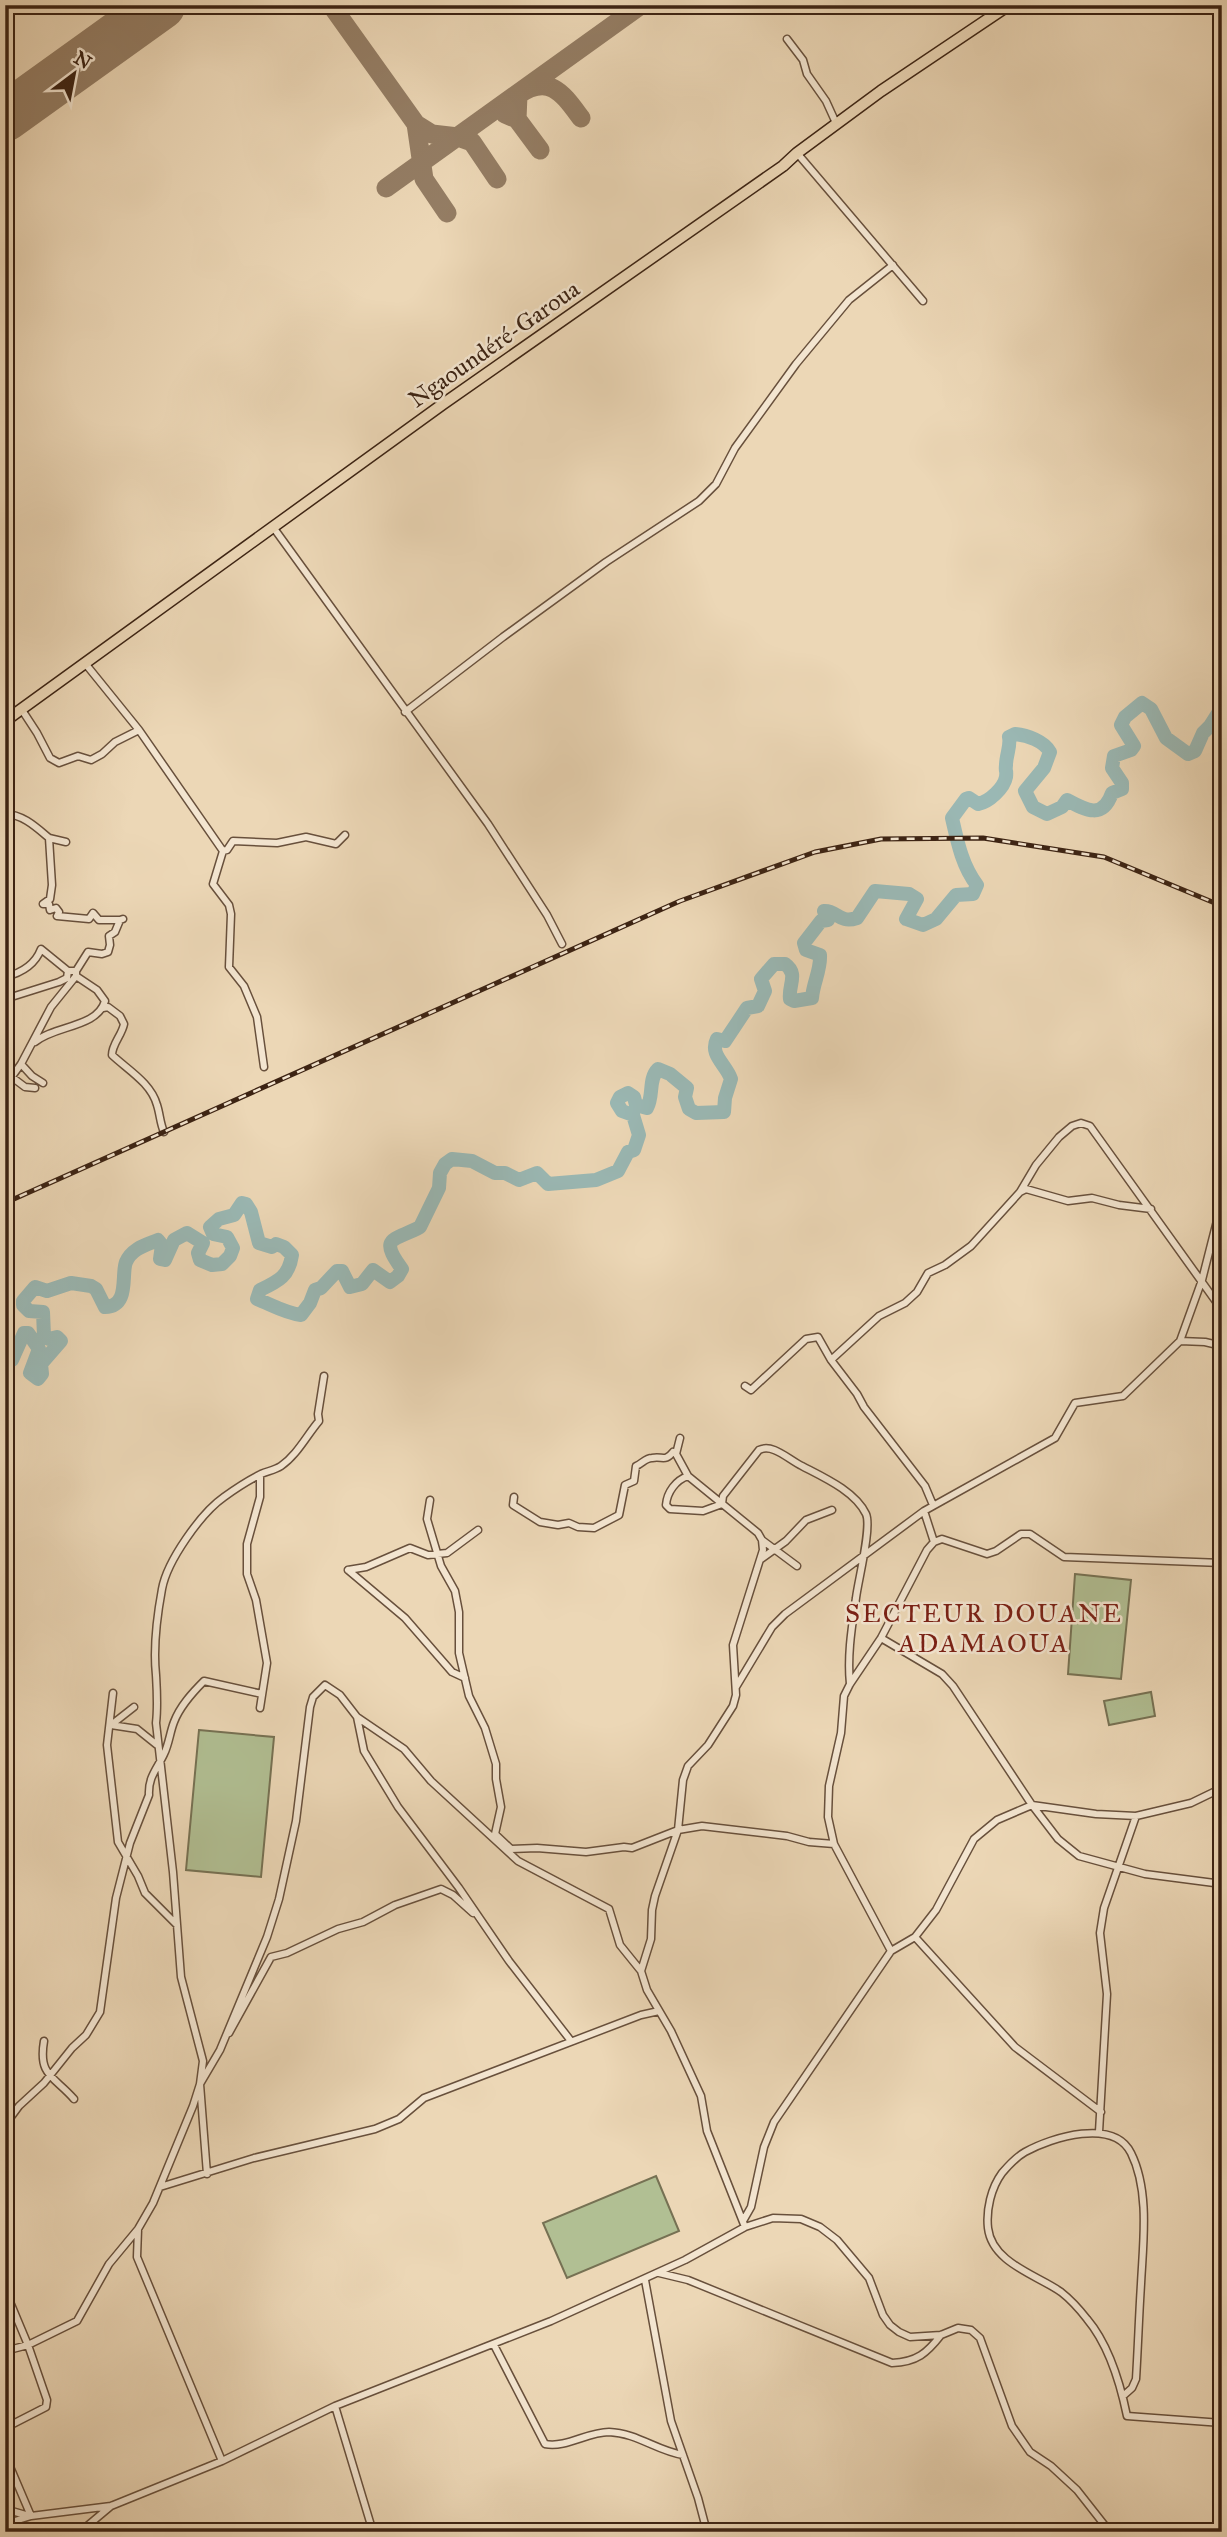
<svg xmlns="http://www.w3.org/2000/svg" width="1227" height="2537" font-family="'IM FELL Great Primer',serif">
<rect width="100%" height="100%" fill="#ecd7b6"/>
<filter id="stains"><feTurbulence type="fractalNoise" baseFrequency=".00286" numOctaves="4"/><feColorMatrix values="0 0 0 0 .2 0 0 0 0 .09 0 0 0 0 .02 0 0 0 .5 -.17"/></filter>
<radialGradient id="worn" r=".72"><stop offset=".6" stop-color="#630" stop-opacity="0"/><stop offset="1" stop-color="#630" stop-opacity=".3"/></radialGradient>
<path fill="#b1bf93" stroke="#767153" stroke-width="2" d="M 1075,1574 L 1131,1580 L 1121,1679 L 1068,1674 Z
M 1151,1692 L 1155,1716 L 1109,1725 L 1104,1701 Z
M 199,1730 L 274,1737 L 261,1877 L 186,1870 Z
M 656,2176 L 679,2231 L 567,2278 L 543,2223 Z"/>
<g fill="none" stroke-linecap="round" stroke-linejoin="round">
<path stroke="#9ab8b4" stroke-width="14" d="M 5,1360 L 12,1360 L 24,1333 L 28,1333 L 39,1349 L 30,1373 L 38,1379 L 42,1374 L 41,1364 L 61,1341 L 57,1337 L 49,1339 L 44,1336 L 43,1312 L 29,1311 L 23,1305 L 23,1301 L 35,1287 L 47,1291 L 71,1283 L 91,1286 L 96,1289 L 105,1307 C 130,1307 121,1274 126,1262 C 132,1248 146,1245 158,1240 L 162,1245 L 160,1259 L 165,1260 L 174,1240 L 187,1233 L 203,1243 L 198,1253 L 200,1260 L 212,1265 L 222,1264 L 230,1256 L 233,1248 L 227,1237 L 213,1234 L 210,1227 L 219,1219 L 234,1215 L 242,1203 L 246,1204 L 251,1212 L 259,1243 L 272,1247 L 276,1244 L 284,1247 L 292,1255 C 289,1276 279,1281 260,1290 L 257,1299 C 272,1305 285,1313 301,1315 L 310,1303 L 315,1290 L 321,1288 L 337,1271 L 342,1271 L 350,1287 L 362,1284 L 373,1270 L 390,1282 L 398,1276 L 402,1269 C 378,1236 394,1241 420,1227 L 439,1188 L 440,1173 L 445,1164 L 452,1159 L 472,1161 L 495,1173 L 505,1173 L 519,1180 L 537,1173 L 548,1184 L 596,1180 L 618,1171 L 628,1152 L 634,1150 L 639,1135 L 633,1115 L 622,1111 L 617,1103 L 620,1097 L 628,1093 L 634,1097 L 636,1105 L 647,1108 C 654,1095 648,1079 658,1069 L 670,1074 L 687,1088 L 685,1097 L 689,1109 L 696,1113 L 724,1112 L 725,1098 L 731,1079 C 726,1064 709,1055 717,1039 L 725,1041 L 747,1008 L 758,1006 L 765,991 L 761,979 L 774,964 L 785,964 C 799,974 788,985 790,999 L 794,1001 L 812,998 C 813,983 821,970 820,955 L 806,950 L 804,943 L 821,921 L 828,920 L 824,911 C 837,910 839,924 857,918 L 875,891 L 909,894 L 917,899 L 906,919 L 923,925 L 936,919 L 956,895 L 973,894 L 977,885 C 962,866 957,840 952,818 L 966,799 L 969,798 L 978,804 C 989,802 1004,788 1006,777 C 1007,768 1005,774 1006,765 C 1006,755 1011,746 1009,737 L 1015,734 C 1027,735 1044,741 1050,752 L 1044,768 L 1025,791 L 1033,807 L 1047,814 L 1062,807 L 1067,800 C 1087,811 1103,819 1112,793 L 1122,789 L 1122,783 L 1112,768 L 1114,756 L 1131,750 L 1134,746 L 1121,725 L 1125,717 L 1142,703 L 1151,709 L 1166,738 L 1188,754 L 1195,751 L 1203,733 L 1210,726 L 1222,707"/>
<path stroke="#947d64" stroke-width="19" d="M 331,5 L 416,124 L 424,179 L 447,213
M 505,114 L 517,119 L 540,150
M 517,119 L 518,95 C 550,73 563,94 581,118
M 416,124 L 432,134 L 458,137 L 472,142 L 497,179
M 386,188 L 641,5"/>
<path stroke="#947d64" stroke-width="49" d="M 5,117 L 161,5"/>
<defs>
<path id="street" d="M 787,39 L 803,60 L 807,74 L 826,101 L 836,123
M 797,153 L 923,301
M 273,527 L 488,824 L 547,915 L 562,944
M 84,662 L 139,730 L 223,851 L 227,850 L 233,841 L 277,843 L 306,837 L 336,844 L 345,835
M 22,710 L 37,733 L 50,758 L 59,763 L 78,756 L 91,760 L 102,754 L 115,742 L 139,730
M 405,712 L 503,637 L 606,562 L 699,501 L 716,484 L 735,448 L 796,364 L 849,300 L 893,265
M 5,814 C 22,814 36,827 49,838 L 52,885 L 50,899 L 43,904 L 49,904 L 50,910 L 56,908 L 59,912 L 57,916 L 89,919 L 93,913 L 99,920 L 120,920
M 49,838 L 66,842
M 223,851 L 213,884 L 229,905 L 231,914 L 229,967 L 244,986 L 257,1017 L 264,1067
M 5,977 C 21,973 35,965 41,949 L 68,971 L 76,971
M 5,999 L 59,982 L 67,978 L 68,971
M 103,1008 L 108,1007 L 120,1016 L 124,1024 C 122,1035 112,1044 112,1055 C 128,1070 151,1083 157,1105 C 160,1114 160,1123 164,1132
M 35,1042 C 55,1025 97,1028 105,1001 L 97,990 L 76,976
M 21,1064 L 32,1076 L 43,1083
M 5,1072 L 25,1087 L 35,1088
M 5,1086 L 21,1064 L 51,1007 L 76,976 L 76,971 L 88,952 L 102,954 L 108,952 L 110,945 L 109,936 L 115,932 L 120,920 L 123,919
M 1020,1192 L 1026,1189 L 1068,1201 L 1092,1198 L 1119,1205 L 1151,1209
M 1180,1341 L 1205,1342 L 1222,1346
M 831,1360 L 879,1316 L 905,1303 L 917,1292 L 928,1273 L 945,1265 L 971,1246 L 1020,1192 L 1036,1165 L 1059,1137 L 1072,1126 L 1081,1123 L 1090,1126 L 1222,1310
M 745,1386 L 751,1390 L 806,1339 L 818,1337 L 831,1360 L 857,1394 L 864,1407 L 925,1486 L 933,1505
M 680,1438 L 676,1454 L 688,1476 L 758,1533 L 762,1540 L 763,1550 L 733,1645 L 736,1695 L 733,1706 L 708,1745 L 688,1766 L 683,1780 L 678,1830 L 655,1896 L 652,1910 L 651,1939 L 641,1971 L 647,1990 L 671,2031 L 701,2096 L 707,2131 L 745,2227
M 260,1475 L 260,1497 L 247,1544 L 247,1574 L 256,1600 L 267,1663 L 260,1708
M 688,1476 C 676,1480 667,1492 666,1505 L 670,1509 L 703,1511 L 722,1504 L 723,1496 L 759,1450 C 773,1443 789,1460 802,1466 C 823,1477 855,1491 866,1514 C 872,1527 858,1581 856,1598 C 852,1626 847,1655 850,1684
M 514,1497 L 513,1505 L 540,1522 L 558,1525 L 569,1523 L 578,1527 L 594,1528 L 619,1515 L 625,1485 L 634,1481 L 636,1466 C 642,1464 645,1458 652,1458 C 663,1456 665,1462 673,1452 L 676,1454
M 430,1500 L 427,1519 L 441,1566 L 455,1591 L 459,1612 L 459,1653 L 469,1696 L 485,1728 L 496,1764 L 496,1779 L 501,1807 L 495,1834 L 511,1849 L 537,1848 L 586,1852 L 624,1847 L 632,1848 L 678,1830 L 702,1826 L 787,1836 L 809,1842 L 834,1844
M 924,1511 L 934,1542
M 762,1540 L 797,1566
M 761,1559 L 786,1541 L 806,1520 L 832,1510
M 348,1570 L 405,1618 L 452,1672 L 465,1678
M 348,1570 L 366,1567 L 410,1548 L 428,1555 L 447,1553 L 478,1530
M 881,1638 L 942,1674 L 953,1686 L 1032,1805 L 1058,1839 L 1079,1856 L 1145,1874 L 1222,1884
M 736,1687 L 772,1627 L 785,1614 L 924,1511 L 1055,1438 L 1075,1403 L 1123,1396 L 1180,1341 L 1202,1280 L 1222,1201
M 113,1693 L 107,1745 L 118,1842 L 138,1876 L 145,1893 L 177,1925
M 134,1707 L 111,1725 L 137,1729 L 157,1745
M 357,1717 L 364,1751 L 398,1807 L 459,1888 L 509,1961 L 571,2041
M 915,1937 L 1015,2047 L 1101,2112
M 891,1951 L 834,1844 L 828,1817 L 829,1786 L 841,1733 L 844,1696 L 850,1684 L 881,1638 L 927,1550 L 934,1542 L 942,1539 L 987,1554 L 996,1551 L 1021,1534 L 1030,1534 L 1064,1557 L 1222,1563
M 229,2033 L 271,1957 L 287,1953 L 338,1929 L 363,1922 L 395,1905 L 441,1889 L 453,1895 L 473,1913
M 44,2041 C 38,2076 54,2076 74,2099
M 5,2125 L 19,2106 L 44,2083 L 72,2048 L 86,2035 L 100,2012 L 116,1898 L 130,1843 L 149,1795 C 148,1777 157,1769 164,1754 C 169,1744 170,1732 174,1722 C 180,1706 192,1693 204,1681 L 262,1694
M 1099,2132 L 1107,1994 L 1100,1933 L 1104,1908 L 1136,1816
M 207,2174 L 200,2084 L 220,2050 L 267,1937 L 279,1899 L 296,1821 L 310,1707 L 313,1697 L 325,1685 L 340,1695 L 357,1717 L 404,1749 L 431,1781 L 518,1861 L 609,1909 L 620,1945 L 641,1971
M 160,2187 L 254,2158 L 375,2129 L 399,2119 L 424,2098 L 641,2015 L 659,2011
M 743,2221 L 751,2207 L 764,2147 L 774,2122 L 891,1951 L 915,1937 L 936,1910 L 974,1839 L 997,1820 L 1032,1805 L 1096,1814 L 1136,1816 L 1191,1803 L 1222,1788
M 138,2229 L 137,2257 L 222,2461
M 659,2273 L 688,2280 L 892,2363 C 917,2362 927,2353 941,2335
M 645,2280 L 671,2421 L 698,2498 L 707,2532
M 5,2290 L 28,2345 L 47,2400 L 46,2407 L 5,2428
M 494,2345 L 545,2444 C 567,2448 587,2432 609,2432 C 637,2433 657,2451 683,2455
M 5,2351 L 28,2345 L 77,2321 L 109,2264 L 138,2229 L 153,2203 L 193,2106 L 200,2084 L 203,2061 L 181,1977 L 173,1872 L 156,1723 C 158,1706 157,1692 156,1675 C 153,1647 157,1616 162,1589 C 167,1561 201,1513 224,1497 C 235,1489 249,1480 261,1474 C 268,1471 275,1470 281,1466 C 297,1455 307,1435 319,1421 L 318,1414 L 324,1376
M 1123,2396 L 1132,2388 L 1136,2379 C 1138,2347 1139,2315 1141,2284 C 1143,2243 1150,2191 1131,2153 C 1114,2118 1052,2137 1025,2152 C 1018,2156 1008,2166 1002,2173 C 991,2188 986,2210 988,2228 C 992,2263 1037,2275 1061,2292 C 1070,2299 1080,2310 1087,2319 C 1109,2345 1120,2382 1127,2416 L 1222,2423
M 335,2406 L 373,2532
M 5,2455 L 31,2516
M 5,2509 L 29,2516
M 5,2524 L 31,2516 L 111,2506 L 222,2461 L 335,2406 L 551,2321 L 685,2260 L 745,2227 L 773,2218 L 801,2219 L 820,2227 L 837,2240 L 869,2278 L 883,2315 L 890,2325 L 899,2332 L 910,2337 L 941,2335 L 958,2328 L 971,2330 L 980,2338 L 1012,2426 L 1030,2452 L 1051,2466 L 1077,2490 L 1110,2532
M 80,2532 L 111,2506"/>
<path id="highway" d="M 5,721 L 443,404 L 783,166 L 797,153 L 881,91 L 1009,5"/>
</defs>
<use href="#street" stroke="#68503c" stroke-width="9"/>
<use href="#highway" stroke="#3c2313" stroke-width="13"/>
<use href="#street" stroke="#f3e5d0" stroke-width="6"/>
<use href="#highway" stroke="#ecd7b6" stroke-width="10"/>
<defs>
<path id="rail" d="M 5,1203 L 680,901 L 815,852 L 881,839 L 983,838 L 1104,857 L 1222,906"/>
</defs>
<use href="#rail" stroke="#3c2313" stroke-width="5"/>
<use href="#rail" stroke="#f3e5d0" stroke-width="2.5" stroke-dasharray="8" stroke-linecap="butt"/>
</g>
<g text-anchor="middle" stroke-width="5" stroke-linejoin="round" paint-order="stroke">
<g font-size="24" fill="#3c2313" stroke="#f3e5d0">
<text transform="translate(494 344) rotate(-35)" y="8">Ngaoundéré-Garoua</text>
</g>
<g font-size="26" letter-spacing="2" fill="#7a1f14" stroke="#f3e5d0">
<text x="984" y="1622">SECTEUR DOUANE<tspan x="984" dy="30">ADAMAOUA</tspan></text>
</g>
</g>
<rect width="1227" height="2537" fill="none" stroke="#ecd7b6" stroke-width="28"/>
<rect x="7" y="7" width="1213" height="2523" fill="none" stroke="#3c2313" stroke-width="3.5"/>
<rect x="14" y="14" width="1199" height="2509" fill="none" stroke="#3c2313" stroke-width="2"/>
<g transform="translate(74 74) rotate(32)" stroke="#f3e5d0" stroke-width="5" paint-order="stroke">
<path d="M0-5L12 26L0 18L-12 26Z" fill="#3c2313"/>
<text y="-10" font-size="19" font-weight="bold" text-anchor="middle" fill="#3c2313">N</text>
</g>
<rect width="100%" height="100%" filter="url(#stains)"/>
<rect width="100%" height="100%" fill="url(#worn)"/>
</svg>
